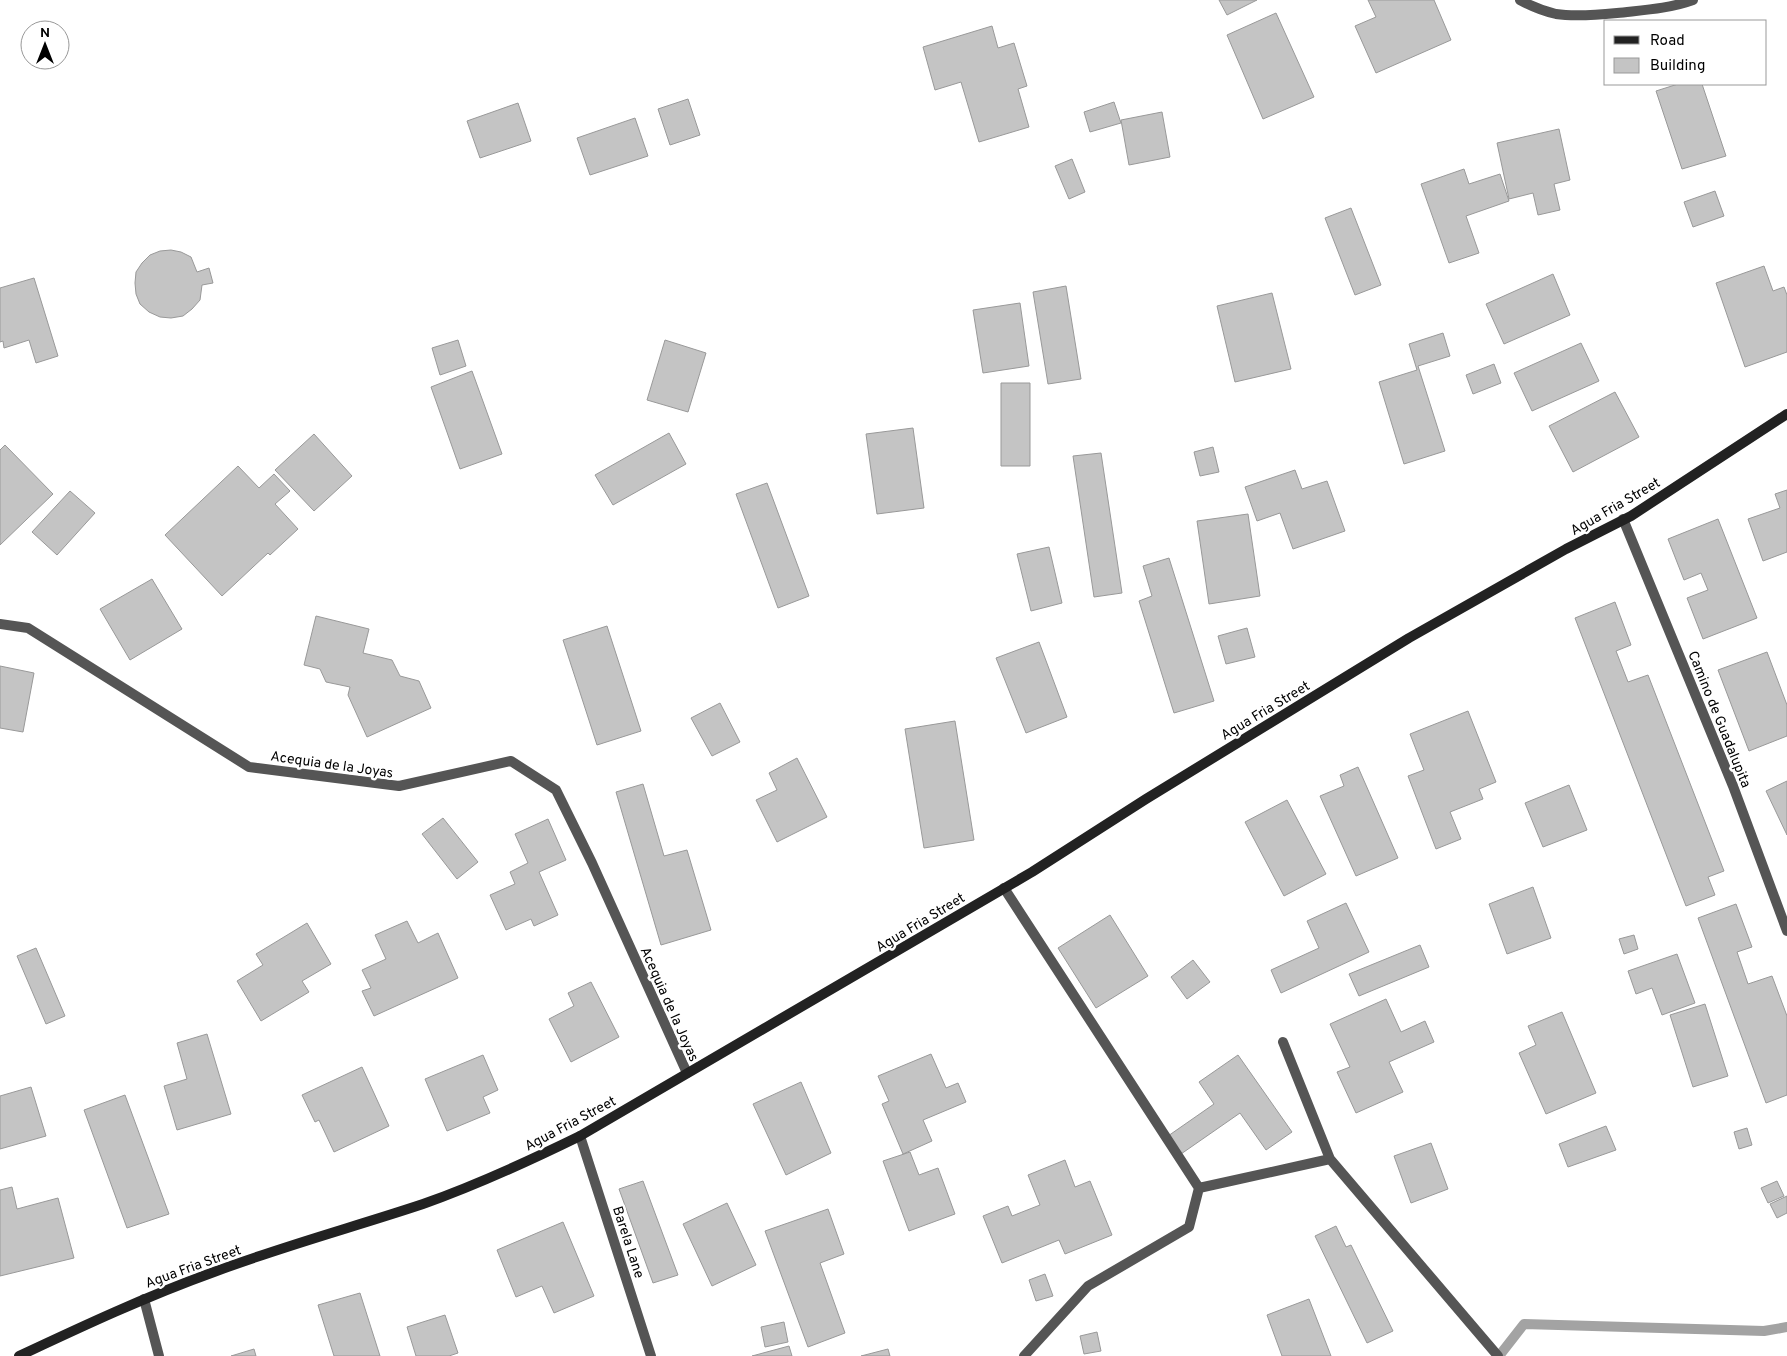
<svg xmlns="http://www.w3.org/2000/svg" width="1787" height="1356" font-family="Overpass,sans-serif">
<rect width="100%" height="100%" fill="#fff"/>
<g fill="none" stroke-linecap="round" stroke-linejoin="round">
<path stroke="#a3a3a3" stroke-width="10" d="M 1499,1356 L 1524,1324 L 1764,1331 L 1787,1327"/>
</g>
<path fill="#c4c4c4" stroke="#999" d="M 1219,0 L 1257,0 L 1227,15 Z
M 1368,0 L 1434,0 L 1451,40 L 1376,73 L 1355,26 L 1376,17 Z
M 1276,13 L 1314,97 L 1263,119 L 1227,35 Z
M 992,26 L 998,48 L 1014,43 L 1027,86 L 1018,89 L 1029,127 L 979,142 L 961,82 L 935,90 L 923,47 Z
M 1678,84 L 1702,84 L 1726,156 L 1682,169 L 1656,91 Z
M 688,99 L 700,135 L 670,145 L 658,109 Z
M 1114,102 L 1121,123 L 1090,132 L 1084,112 Z
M 518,103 L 531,141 L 480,158 L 467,121 Z
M 1162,112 L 1170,157 L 1129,165 L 1121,120 Z
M 635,118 L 648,156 L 590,175 L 577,138 Z
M 1559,129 L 1570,180 L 1554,184 L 1560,210 L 1538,215 L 1533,193 L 1509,199 L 1497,143 Z
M 1072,159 L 1085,192 L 1069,199 L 1055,166 Z
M 1464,169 L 1469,184 L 1500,174 L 1509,201 L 1466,216 L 1479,253 L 1449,263 L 1421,184 Z
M 1715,191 L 1724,216 L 1693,227 L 1684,202 Z
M 1351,208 L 1381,285 L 1355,295 L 1325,218 Z
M 171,250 L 181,252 L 191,257 L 197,272 L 209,268 L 213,283 L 202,285 L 200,300 L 192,309 L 183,316 L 171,318 L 160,317 L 149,312 L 140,304 L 136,294 L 135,283 L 136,272 L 142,263 L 150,255 L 160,251 Z
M 1764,266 L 1773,291 L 1784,287 L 1787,295 L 1787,352 L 1745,367 L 1716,283 Z
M 1553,274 L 1570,315 L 1504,344 L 1486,304 Z
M 34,278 L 58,356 L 36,363 L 29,340 L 4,348 L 3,341 L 0,342 L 0,288 Z
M 1066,286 L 1081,379 L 1048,384 L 1033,292 Z
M 1272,293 L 1291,369 L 1235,382 L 1217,306 Z
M 1020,303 L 1029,366 L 983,373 L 973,310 Z
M 1443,333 L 1450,356 L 1418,366 L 1445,451 L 1404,464 L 1379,382 L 1417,370 L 1409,344 Z
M 458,340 L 466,366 L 440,375 L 432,348 Z
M 665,340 L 706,353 L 688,412 L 647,400 Z
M 1581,343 L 1599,381 L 1532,411 L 1514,373 Z
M 1494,364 L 1501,383 L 1473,394 L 1466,375 Z
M 472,371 L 502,454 L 460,469 L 431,387 Z
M 1001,383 L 1030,383 L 1030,466 L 1001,466 Z
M 1615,392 L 1639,437 L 1573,472 L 1549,426 Z
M 913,428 L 924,508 L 877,514 L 866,434 Z
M 669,433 L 686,464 L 613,505 L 595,475 Z
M 314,434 L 352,476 L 314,511 L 275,470 Z
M 5,445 L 53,494 L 0,545 L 0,450 Z
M 1213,447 L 1219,472 L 1200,476 L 1194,452 Z
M 1101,453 L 1122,593 L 1094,597 L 1073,456 Z
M 238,466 L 259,488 L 274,474 L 290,491 L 275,504 L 298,529 L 270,555 L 268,553 L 222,596 L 165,535 Z
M 1295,470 L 1302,489 L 1327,481 L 1345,531 L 1293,549 L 1280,513 L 1257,521 L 1245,487 Z
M 767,483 L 809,596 L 778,608 L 736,494 Z
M 1787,490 L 1787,552 L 1763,561 L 1748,519 L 1780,508 L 1775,494 Z
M 70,491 L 95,513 L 57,555 L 32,532 Z
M 1248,514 L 1260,596 L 1209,604 L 1197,521 Z
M 1718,519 L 1757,618 L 1703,639 L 1687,598 L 1708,590 L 1701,573 L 1684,580 L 1668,539 Z
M 1049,547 L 1062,603 L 1031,611 L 1017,554 Z
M 1169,558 L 1214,701 L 1174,713 L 1139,601 L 1152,596 L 1143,566 Z
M 152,579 L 182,629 L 130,660 L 100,609 Z
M 1615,602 L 1631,645 L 1616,651 L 1628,682 L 1648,675 L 1724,871 L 1708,877 L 1715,895 L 1686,906 L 1575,618 Z
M 316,616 L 369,629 L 363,653 L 392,660 L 400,676 L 419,681 L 431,708 L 367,737 L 348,695 L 350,687 L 326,682 L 320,669 L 304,665 Z
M 607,626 L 641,731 L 597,745 L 563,640 Z
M 1247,628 L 1255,657 L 1226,664 L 1218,636 Z
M 1039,642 L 1067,717 L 1026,733 L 996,658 Z
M 1767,652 L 1787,705 L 1787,736 L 1749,751 L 1718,670 Z
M 0,666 L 34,673 L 23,732 L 0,728 Z
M 720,703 L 740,742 L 712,756 L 691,718 Z
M 1468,711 L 1496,782 L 1479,789 L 1483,799 L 1450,812 L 1461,839 L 1436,849 L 1408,776 L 1424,770 L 1410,734 Z
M 955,721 L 974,840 L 924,848 L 905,729 Z
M 797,758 L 827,817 L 777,842 L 756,800 L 777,790 L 769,773 Z
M 1358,767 L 1398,858 L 1356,876 L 1320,796 L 1344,786 L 1340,775 Z
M 1787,781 L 1787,835 L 1766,791 Z
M 643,784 L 664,856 L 687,850 L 711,930 L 661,945 L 616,792 Z
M 1569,785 L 1587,830 L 1543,847 L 1525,803 Z
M 1287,800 L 1326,874 L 1284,896 L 1245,822 Z
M 443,818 L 478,862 L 457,879 L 422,834 Z
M 548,819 L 566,860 L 539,872 L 558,915 L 534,926 L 531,919 L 506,930 L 490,895 L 515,884 L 510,872 L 528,863 L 515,834 Z
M 1533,887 L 1551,938 L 1507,954 L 1489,904 Z
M 1346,903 L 1369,952 L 1281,993 L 1271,970 L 1319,948 L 1307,921 Z
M 1736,904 L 1752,947 L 1737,952 L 1748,984 L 1772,976 L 1787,1016 L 1787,1095 L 1766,1103 L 1698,918 Z
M 1110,915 L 1148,976 L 1096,1008 L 1058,948 Z
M 407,921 L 418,943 L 438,933 L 458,978 L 374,1016 L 362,991 L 371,988 L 362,970 L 386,959 L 375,935 Z
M 307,923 L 331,964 L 302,981 L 309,992 L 261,1021 L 237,981 L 263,965 L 256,954 Z
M 1634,935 L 1638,949 L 1624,954 L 1619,939 Z
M 1420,945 L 1429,967 L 1359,996 L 1349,974 Z
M 36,948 L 65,1016 L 46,1024 L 17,956 Z
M 1677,954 L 1695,1003 L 1662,1015 L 1652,988 L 1636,994 L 1628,971 Z
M 1193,960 L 1210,982 L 1187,999 L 1171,977 Z
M 591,982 L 619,1037 L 571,1062 L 549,1019 L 574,1006 L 568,993 Z
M 1386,999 L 1401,1032 L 1425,1021 L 1434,1042 L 1389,1062 L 1403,1092 L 1356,1113 L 1337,1072 L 1350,1067 L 1330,1024 Z
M 1705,1004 L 1728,1076 L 1693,1087 L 1670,1015 Z
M 1562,1012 L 1596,1093 L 1546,1114 L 1519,1053 L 1536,1045 L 1528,1026 Z
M 207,1034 L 231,1114 L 177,1130 L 164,1086 L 187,1079 L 177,1043 Z
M 931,1054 L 946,1088 L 958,1083 L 966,1102 L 923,1120 L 932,1141 L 903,1154 L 882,1104 L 889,1101 L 878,1076 Z
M 483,1055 L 498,1090 L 483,1097 L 490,1113 L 447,1131 L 425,1079 Z
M 1238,1055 L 1292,1132 L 1266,1150 L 1240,1113 L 1181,1154 L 1168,1136 L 1214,1104 L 1199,1082 Z
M 362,1067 L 389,1126 L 334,1152 L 319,1120 L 315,1122 L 302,1095 Z
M 801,1082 L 831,1153 L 786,1175 L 753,1104 Z
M 31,1087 L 46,1136 L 0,1149 L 0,1096 Z
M 125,1095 L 169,1214 L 127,1228 L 84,1110 Z
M 1606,1126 L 1616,1150 L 1568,1167 L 1559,1144 Z
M 1747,1128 L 1752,1145 L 1739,1149 L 1734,1132 Z
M 1431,1143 L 1448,1189 L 1411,1203 L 1394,1156 Z
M 910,1152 L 919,1175 L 938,1168 L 955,1214 L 909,1231 L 883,1161 Z
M 1065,1160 L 1075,1187 L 1090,1181 L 1112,1235 L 1065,1254 L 1059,1240 L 1002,1263 L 983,1216 L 1008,1206 L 1012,1216 L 1040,1205 L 1028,1175 Z
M 643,1181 L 678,1275 L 653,1283 L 619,1189 Z
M 1777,1181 L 1784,1196 L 1768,1203 L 1761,1188 Z
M 12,1187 L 17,1209 L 58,1198 L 74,1258 L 0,1276 L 0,1190 Z
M 1787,1196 L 1787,1213 L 1777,1218 L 1770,1204 Z
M 727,1203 L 756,1265 L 712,1286 L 683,1224 Z
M 828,1209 L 844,1254 L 820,1263 L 845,1333 L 808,1347 L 765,1231 Z
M 563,1222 L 594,1296 L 554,1313 L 542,1286 L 516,1297 L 497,1250 Z
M 1336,1226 L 1346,1247 L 1351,1245 L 1393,1331 L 1367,1343 L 1315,1236 Z
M 1045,1274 L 1053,1296 L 1036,1301 L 1029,1280 Z
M 360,1293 L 380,1356 L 334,1356 L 318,1305 Z
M 1309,1299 L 1331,1356 L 1282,1356 L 1267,1315 Z
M 445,1315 L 458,1353 L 449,1356 L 416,1356 L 407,1327 Z
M 784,1322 L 788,1342 L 765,1347 L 761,1327 Z
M 1097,1332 L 1101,1351 L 1084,1354 L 1080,1336 Z
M 789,1346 L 792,1356 L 752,1356 Z
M 254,1349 L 256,1356 L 231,1356 Z
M 888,1349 L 890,1356 L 861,1356 Z"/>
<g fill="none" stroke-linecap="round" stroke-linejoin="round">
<path stroke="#555" stroke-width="10" d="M 1004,888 L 1199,1188 L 1189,1227 L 1088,1286 L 1024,1356
M 1283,1042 L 1330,1159
M 1199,1188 L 1330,1159 L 1498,1356"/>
<path stroke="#555" stroke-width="10" d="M 1520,0 C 1531,6 1543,11 1556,14 C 1575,17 1597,15 1617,13 C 1643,10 1668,9 1693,0
M 1623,519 L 1733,786 L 1787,931
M 0,624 L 28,628 L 249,767 L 399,786 L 511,761 L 556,790 L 592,863 L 687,1073
M 580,1136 L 651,1356
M 144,1299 L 159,1356"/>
<path stroke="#222" stroke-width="10" d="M 19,1356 C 83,1326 147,1296 214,1272 C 283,1246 354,1227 423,1204 C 477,1185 529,1161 580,1136 L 1032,872 L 1146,799 L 1409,638 L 1566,549 L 1631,516 L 1787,414"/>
</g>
<g text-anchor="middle" stroke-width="5" stroke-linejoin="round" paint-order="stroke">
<g font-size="14" fill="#000" stroke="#fff">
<text transform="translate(1615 506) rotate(-30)" y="5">Agua Fria Street</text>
<text transform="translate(1265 710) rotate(-31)" y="5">Agua Fria Street</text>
<text transform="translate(1720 719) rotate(68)" y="5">Camino de Guadalupita</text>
<text transform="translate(332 764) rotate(8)" y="5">Acequia de la Joyas</text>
<text transform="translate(920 922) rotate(-31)" y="5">Agua Fria Street</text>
<text transform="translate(670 1004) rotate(66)" y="5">Acequia de la Joyas</text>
<text transform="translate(570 1123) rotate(-28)" y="5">Agua Fria Street</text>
<text transform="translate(629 1242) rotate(72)" y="5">Barela Lane</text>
<text transform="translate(193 1266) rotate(-20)" y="5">Agua Fria Street</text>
</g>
</g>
<rect x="1604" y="20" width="162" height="65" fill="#ffffff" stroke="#999999"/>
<rect x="1614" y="36" width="25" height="8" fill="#222222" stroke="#999999"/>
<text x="1650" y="45" font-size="15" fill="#000000">Road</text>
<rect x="1614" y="58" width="25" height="15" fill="#c4c4c4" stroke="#999999"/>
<text x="1650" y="70" font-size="15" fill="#000000">Building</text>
<g transform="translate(45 45)"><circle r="24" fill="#ffffff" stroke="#999999"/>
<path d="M0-4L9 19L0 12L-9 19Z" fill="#000000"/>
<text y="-8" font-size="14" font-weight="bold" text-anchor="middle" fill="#000000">N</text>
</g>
</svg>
